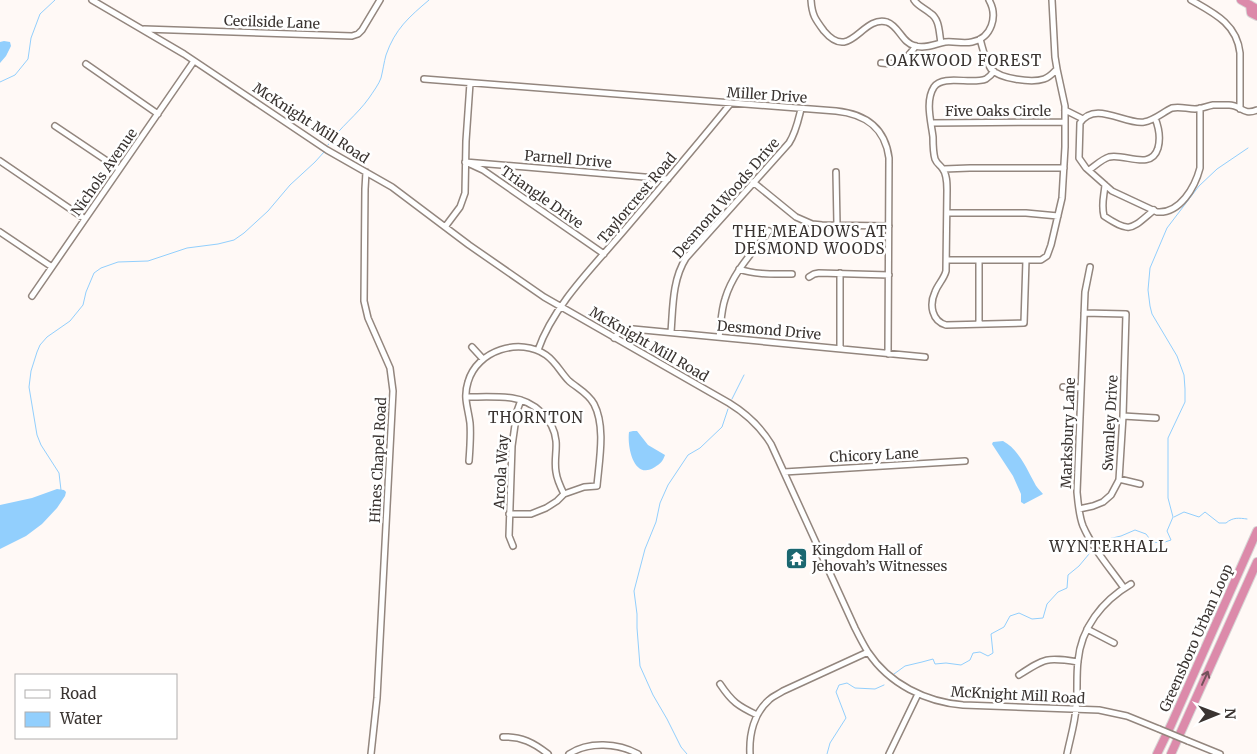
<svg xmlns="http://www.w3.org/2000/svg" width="1257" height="754" font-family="Merriweather,serif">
<rect width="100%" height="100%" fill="#fff9f6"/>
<path fill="#92cffd" d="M 4,41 L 10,42 L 11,46 L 6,56 L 0,63 L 0,42 Z
M 633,431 L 637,431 L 648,445 L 665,455 C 663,461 660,464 655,467 C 634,481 627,447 629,432 Z
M 1003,441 C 1018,449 1026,467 1034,482 C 1036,487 1040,490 1043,494 L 1024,504 L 1021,502 L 1021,494 L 1013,476 L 992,444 L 993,442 Z
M 57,489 L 64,490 L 66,492 L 65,496 L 57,508 L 42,524 L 26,536 L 0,549 L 0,505 L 32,498 Z"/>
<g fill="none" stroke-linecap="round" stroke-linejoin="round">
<path stroke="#92cffd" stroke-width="1" d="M 0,82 L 15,75 L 28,59 L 31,38 L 40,14 L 55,0
M 328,145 C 340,127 357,115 369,98 C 373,92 379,84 381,78 C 383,70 384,62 386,55 C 395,29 409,17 429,0
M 732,399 L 744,375
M 61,490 L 59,473 L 41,445 L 37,435 L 29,387 L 31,371 L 37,352 L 40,345 L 47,337 L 70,321 L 83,305 L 86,292 L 94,273 L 101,268 L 118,262 L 148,261 L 187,248 L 218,244 L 234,240 L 244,233 L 268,211 L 290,185 L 315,162 L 324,152
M 1174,517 L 1184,512 L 1199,517 L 1205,512 L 1219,523 L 1226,523 C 1233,517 1239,518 1247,519
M 1100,541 L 1121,536 L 1135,530 L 1146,534 L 1152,542 L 1162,543 L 1171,540 L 1167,531 L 1173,517 L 1168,498 L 1168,438 L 1185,402 L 1185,389 L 1184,375 L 1177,356 L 1152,314 L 1150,306 L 1148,290 L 1150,268 L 1167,228 L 1199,186 L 1217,169 L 1248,148
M 894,674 L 905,666 L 922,662 L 933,659 L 935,664 L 946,663 L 961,665 L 970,660 L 973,653 L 980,652 L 988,656 L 993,653 L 991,634 L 1004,627 L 1010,616 L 1019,613 L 1032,619 L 1043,618 L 1047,604 L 1058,592 L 1067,588 L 1068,575 L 1079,566 L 1089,554
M 687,754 L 681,747 L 667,719 L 653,695 L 640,666 L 637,628 L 637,614 L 634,591 L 645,549 L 656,522 L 660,503 L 668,485 L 688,455 L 700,448 L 722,427 L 728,409
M 827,754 L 830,743 L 846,718 L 836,692 L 839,685 L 847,683 L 855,688 L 875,689 L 884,685"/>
<defs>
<path id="minor" d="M 92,0 L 184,54 L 327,150 L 392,187 L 469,245 L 544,297 L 729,403 C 747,414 760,426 771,444 L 855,628 C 859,636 863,644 868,652 C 889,684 926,702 963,705 L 1099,710 L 1127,716 L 1159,729
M 811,0 C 812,15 815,19 824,31 C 851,63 861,15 887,22 C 899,26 902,43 915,46 C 926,49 935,44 945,42 C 954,41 963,44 972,42 C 992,38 998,16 989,0
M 914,0 C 918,6 924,8 930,13 C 940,19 939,33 941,43
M 1191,0 C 1214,13 1237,24 1240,53 L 1240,109
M 144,29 L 352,36 L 358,34 L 362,30 L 380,0
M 980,39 C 983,49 985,61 991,69 C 1000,79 1032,83 1044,79 C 1050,77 1053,73 1057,69 L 1055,57 L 1052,0
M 881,63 C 904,65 902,63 916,46
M 86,64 L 158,114
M 994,71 C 992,74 989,77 986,79 C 972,85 943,74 934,87 C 925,101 931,121 933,137 C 933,144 933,152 935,159 C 937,164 940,165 942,168 C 947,174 947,183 947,190 L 946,271 C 944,279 938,284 935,292 C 929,305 932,321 946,325 L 1024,323 L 1026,260
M 424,79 L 836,111 C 865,114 885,127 889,158 L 888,354
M 1200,108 L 1200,168 C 1195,187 1180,214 1157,212 L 1112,191 L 1086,168 L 1079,158 L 1080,123 C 1095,100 1125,125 1144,122 C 1155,120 1163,112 1172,108 C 1180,106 1187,109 1195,109 C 1201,109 1207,106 1213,105 C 1218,105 1224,105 1229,105 C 1241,105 1243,116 1257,110
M 1065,110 L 1083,119
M 931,123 L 1065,122
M 55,126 L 119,169
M 0,161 L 85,219
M 465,162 L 668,179
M 470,164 L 483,170 L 604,254
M 944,169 L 970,168 L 1064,168
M 1089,170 C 1095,166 1102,159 1109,157 C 1125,153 1151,171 1158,148 C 1161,137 1159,128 1155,118
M 366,172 L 365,189 L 364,301 L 368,318 L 390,368 L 393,391 L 377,698 L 371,754
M 836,172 L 837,225
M 753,182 L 796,217 L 812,224 L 822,225 L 889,226
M 1105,185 C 1104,197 1101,204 1104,216 C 1131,234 1131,229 1154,210
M 947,213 L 1026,213 L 1058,216
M 445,227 L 460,207 L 465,193 L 466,141 L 470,83
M 0,232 L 52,267
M 947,260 L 1041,260 L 1047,256 L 1051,245 L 1062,198 L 1065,147 L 1065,106 L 1057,69
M 979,260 L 979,324
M 1090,267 L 1085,292 L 1077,492 C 1078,503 1079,516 1083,526 C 1093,549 1110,568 1124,588
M 739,269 C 756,275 774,274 792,274
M 809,277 L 814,274 L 819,273 L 889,275
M 32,296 L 194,61
M 671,332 C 673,308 672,280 686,258 L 789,143 C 796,132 798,121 801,109
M 719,337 C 721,325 721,311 725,299 C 733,272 753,252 769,231
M 614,338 C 620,331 624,329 633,329 L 925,357
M 472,347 L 483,359
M 840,348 L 840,273
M 538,350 C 554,304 596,264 627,227 C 662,186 697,145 731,103
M 1063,387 L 1081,388
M 466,397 C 481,397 497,396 512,398 C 534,401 554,419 556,441 C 557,451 554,461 556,472 C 557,480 560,486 564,494
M 1123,416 L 1156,418
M 469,461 C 470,448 471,435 470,423 C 468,407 463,398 468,382 C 477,350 520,337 546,355 C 556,362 561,373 569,381 C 577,388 588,393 594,404 C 606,427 599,461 597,486 L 584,487 L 564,494 L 557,501 L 546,508 L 531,514 L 509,514
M 784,472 L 965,461
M 1119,479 L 1140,484
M 1079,509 L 1093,506 L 1103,502 L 1111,495 L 1119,480 L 1123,416 L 1126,314 L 1084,313
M 513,546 L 509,536 L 512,446 L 517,411 L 521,400
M 1087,629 L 1114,643
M 1019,675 C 1045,658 1047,657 1078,662
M 720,684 C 732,702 738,706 757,715
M 503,737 C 521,736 534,743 548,754
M 1188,741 L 1220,754
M 569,754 C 589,741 618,743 638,754
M 750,754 C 749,734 754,713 769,700 C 773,696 779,694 783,691 L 868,652
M 889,754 L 918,694
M 1067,754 C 1070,739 1075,723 1076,708 C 1078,693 1076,677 1078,661 C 1081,628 1102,601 1131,584"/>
<path id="highway" d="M 1241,0 L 1257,9
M 1250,5 L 1251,13 L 1257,16
M 1157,754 L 1171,725 L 1257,531
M 1171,754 L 1257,562"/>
</defs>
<use href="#minor" stroke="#93867e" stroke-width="8"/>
<use href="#highway" stroke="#d8d6d6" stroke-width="10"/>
<use href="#minor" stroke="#fff" stroke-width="5"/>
<use href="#highway" stroke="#dc8aaa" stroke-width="8"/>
<defs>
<path id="minor-bridge" d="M 1159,729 L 1188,741"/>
</defs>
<use href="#minor-bridge" stroke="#93867e" stroke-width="8" stroke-linecap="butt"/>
<use href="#minor-bridge" stroke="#fff" stroke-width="5"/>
</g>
<defs><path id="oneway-shaft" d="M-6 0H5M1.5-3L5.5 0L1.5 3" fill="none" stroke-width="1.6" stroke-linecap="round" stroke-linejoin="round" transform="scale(1.25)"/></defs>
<use stroke="#73525b" href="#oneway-shaft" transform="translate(1205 678) rotate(-66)"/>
<defs>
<symbol id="temple-square" viewBox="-11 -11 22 22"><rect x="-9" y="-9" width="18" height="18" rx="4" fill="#1b6770" stroke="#fff"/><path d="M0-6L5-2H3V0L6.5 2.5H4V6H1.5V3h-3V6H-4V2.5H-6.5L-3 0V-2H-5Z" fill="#fff"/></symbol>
</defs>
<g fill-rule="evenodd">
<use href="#temple-square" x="784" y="546" width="25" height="25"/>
</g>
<g text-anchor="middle" stroke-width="5" stroke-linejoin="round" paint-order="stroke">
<g font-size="14" fill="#3a3431" stroke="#fff">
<text transform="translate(272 22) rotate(2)" y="5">Cecilside Lane</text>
<text transform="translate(767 95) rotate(4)" y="5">Miller Drive</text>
<text x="998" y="116">Five Oaks Circle</text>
<text transform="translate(311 123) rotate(33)" y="5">McKnight Mill Road</text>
<text transform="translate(568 159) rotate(5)" y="5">Parnell Drive</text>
<text transform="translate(104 172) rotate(-55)" y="5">Nichols Avenue</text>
<text transform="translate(542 197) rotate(35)" y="5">Triangle Drive</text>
<text transform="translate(637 198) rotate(-50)" y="5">Taylorcrest Road</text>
<text transform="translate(726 198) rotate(-49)" y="5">Desmond Woods Drive</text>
<text transform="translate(769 330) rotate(5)" y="5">Desmond Drive</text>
<text transform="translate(649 344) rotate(30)" y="5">McKnight Mill Road</text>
<text transform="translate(1110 423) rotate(-87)" y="5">Swanley Drive</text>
<text transform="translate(1068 433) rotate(-88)" y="5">Marksbury Lane</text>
<text transform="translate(874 455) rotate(-3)" y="5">Chicory Lane</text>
<text transform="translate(378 460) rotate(-87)" y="5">Hines Chapel Road</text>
<text transform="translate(501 472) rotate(-87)" y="5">Arcola Way</text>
<text transform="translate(1196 638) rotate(-66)" y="5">Greensboro Urban Loop</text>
<text transform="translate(1018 695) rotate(3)" y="5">McKnight Mill Road</text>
</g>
<g font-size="14" fill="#3a3431" stroke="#fff" text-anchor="start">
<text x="812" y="555">Kingdom Hall of<tspan x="812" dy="16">Jehovah’s Witnesses</tspan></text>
</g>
<g font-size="15" letter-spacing="1" fill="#3a3431" stroke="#fff">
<text x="964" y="66">OAKWOOD FOREST</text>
<text x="810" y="237">THE MEADOWS AT<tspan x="810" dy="17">DESMOND WOODS</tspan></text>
<text x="536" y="423">THORNTON</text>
<text x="1109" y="552">WYNTERHALL</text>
</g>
</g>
<rect x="15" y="674" width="162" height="65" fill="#ffffff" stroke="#b0aead"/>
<rect x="25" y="690" width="25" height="8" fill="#ffffff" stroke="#b0aead"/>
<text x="60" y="699" font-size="15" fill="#3a3431">Road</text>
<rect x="25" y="712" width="25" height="15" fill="#92cffd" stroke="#b0aead"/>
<text x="60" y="724" font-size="15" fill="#3a3431">Water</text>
<g transform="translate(1217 714) rotate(89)" stroke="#ffffff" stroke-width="4" paint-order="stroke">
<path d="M0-4L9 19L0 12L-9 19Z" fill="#3a3431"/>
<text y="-8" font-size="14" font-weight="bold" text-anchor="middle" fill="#3a3431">N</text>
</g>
</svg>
